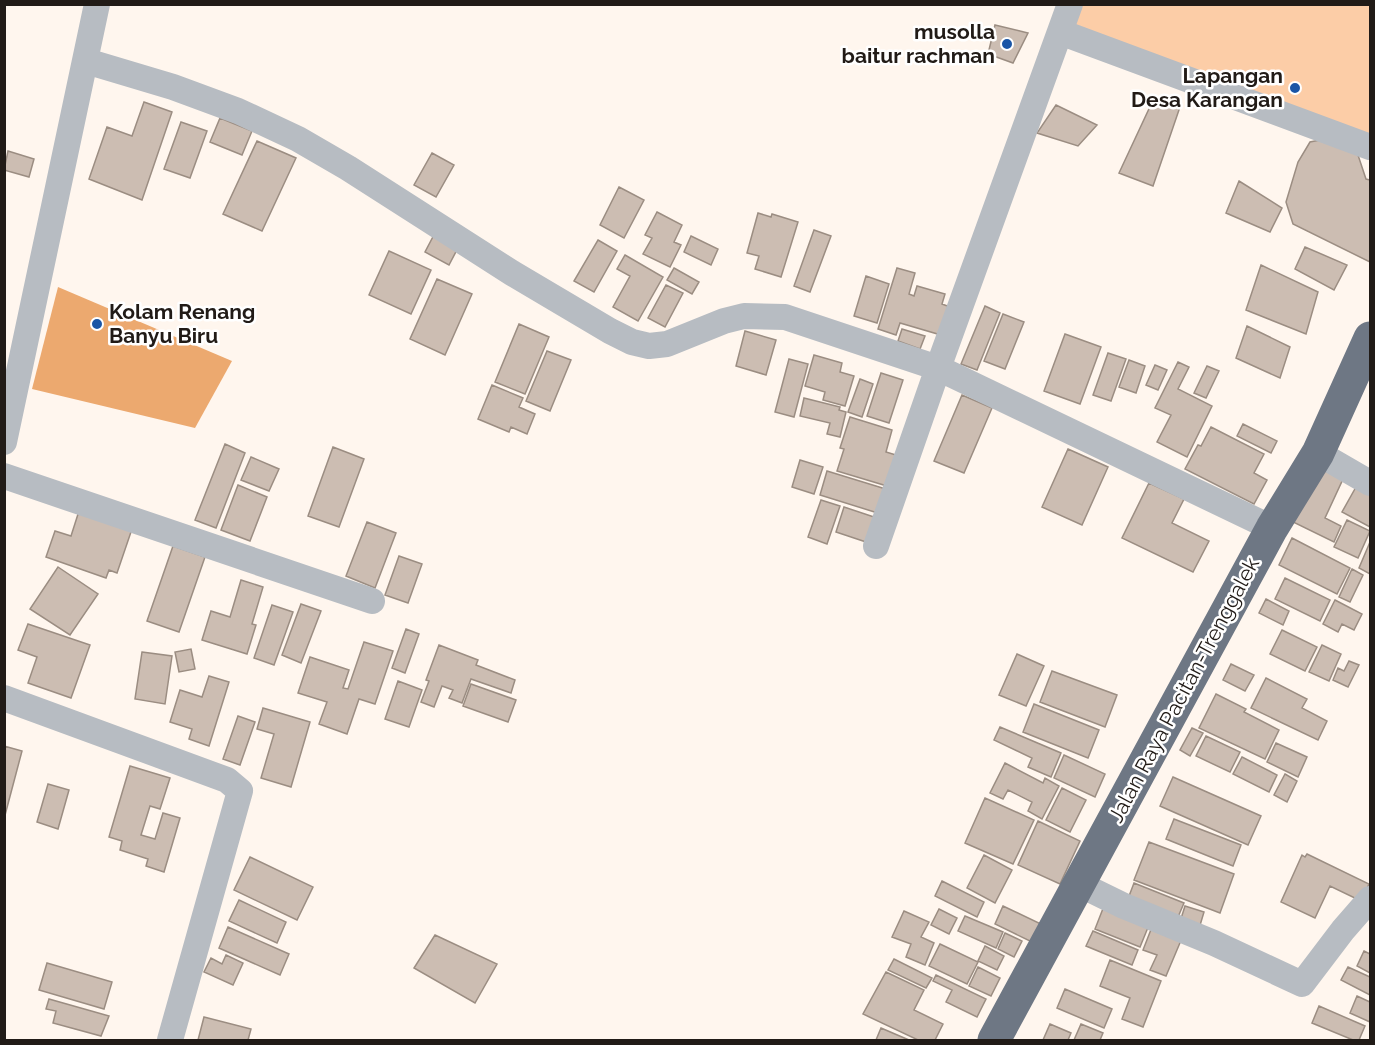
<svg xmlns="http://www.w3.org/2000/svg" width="1375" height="1045" font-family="Raleway,sans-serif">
<rect width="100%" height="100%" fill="#fff6ee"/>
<path fill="#fccda7" d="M 1078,5 L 1370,5 L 1370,146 L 1069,29 Z"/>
<path fill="#eca96f" d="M 58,287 L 232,361 L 195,428 L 32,389 Z"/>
<path fill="#ccbdb2" stroke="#9b8d82" stroke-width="1.5" d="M 995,25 L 1028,33 L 1013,63 L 988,54 Z
M 1155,96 L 1181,104 L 1153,186 L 1119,173 Z
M 144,102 L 172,112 L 142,200 L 89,179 L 107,127 L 132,136 Z
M 1056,105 L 1097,125 L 1078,146 L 1037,133 Z
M 220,118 L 252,131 L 242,155 L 210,142 Z
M 181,122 L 207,131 L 190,178 L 164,169 Z
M 1320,140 L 1357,152 L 1366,179 L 1370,180 L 1370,262 L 1293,224 L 1286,202 L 1298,162 L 1310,142 Z
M 257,141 L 296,158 L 262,231 L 223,214 Z
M 8,151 L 34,159 L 29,177 L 4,170 Z
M 432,153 L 454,165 L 436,197 L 414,185 Z
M 1239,181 L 1282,208 L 1270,232 L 1226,213 Z
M 619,187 L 644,200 L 624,238 L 600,225 Z
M 657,212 L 682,225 L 674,242 L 681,245 L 670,267 L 643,254 L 652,238 L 645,235 Z
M 758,213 L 771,217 L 772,214 L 798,222 L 781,277 L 755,269 L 759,256 L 747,253 Z
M 814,230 L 831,236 L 810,292 L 794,286 Z
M 436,231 L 460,244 L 449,265 L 425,252 Z
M 691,236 L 718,249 L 711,265 L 684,252 Z
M 598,240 L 617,251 L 594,292 L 574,281 Z
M 1305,247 L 1347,265 L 1334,290 L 1295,269 Z
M 389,251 L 431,270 L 411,314 L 369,295 Z
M 625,255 L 663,277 L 638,321 L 613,307 L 630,276 L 617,269 Z
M 1261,265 L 1318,292 L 1306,334 L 1246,310 Z
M 674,268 L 699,282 L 692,294 L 667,280 Z
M 897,268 L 915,273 L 909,294 L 914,296 L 917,286 L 945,294 L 942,304 L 950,307 L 941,335 L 900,323 L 896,335 L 878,329 Z
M 866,276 L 889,284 L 877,323 L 854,316 Z
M 437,279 L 472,294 L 445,355 L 410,339 Z
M 666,285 L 683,293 L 665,327 L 648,318 Z
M 985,306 L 1000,313 L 977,370 L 961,364 Z
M 1003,314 L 1024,322 L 1005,369 L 984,361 Z
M 519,324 L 549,337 L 525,394 L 495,382 Z
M 1247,326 L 1290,347 L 1280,378 L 1236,358 Z
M 902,329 L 925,336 L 920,349 L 898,341 Z
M 745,331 L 776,340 L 766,375 L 736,366 Z
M 1065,334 L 1101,347 L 1080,404 L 1044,391 Z
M 547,351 L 571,360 L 550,411 L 526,401 Z
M 1108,353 L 1126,359 L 1111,401 L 1093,395 Z
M 814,355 L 842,363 L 840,372 L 854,376 L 845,406 L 823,400 L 825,392 L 805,386 Z
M 789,359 L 808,364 L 794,417 L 775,412 Z
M 1129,360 L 1145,366 L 1136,393 L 1119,387 Z
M 1178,362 L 1189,367 L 1178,389 L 1212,406 L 1187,457 L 1157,442 L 1171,415 L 1155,408 Z
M 1155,365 L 1167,370 L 1158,390 L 1146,385 Z
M 1207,366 L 1219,371 L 1206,398 L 1194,393 Z
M 881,373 L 903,380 L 889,423 L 867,416 Z
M 860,379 L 873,384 L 862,417 L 848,412 Z
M 492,385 L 523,398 L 519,407 L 535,414 L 527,434 L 511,427 L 509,432 L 478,419 Z
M 962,395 L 992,408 L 964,473 L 934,461 Z
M 804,398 L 840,407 L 839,410 L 846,412 L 840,437 L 827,434 L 830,423 L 800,416 Z
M 850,417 L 892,430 L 886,452 L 896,455 L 887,486 L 837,471 L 844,449 L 840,448 Z
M 1243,424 L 1277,441 L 1271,453 L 1237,436 Z
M 1211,427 L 1264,454 L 1254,473 L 1267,480 L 1254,504 L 1185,469 L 1198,445 L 1201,446 Z
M 225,444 L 245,453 L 216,528 L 195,520 Z
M 333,447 L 364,459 L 339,527 L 308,516 Z
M 1068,449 L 1108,467 L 1082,525 L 1042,507 Z
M 251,457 L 279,469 L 269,491 L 241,480 Z
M 800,460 L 823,467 L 814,494 L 792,487 Z
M 1321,469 L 1343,479 L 1325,518 L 1341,526 L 1334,542 L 1289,520 Z
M 827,471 L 889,490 L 881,514 L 820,495 Z
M 1149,483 L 1184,499 L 1172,523 L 1209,541 L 1193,572 L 1122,538 Z
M 238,485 L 267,497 L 250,541 L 221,530 Z
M 1356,487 L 1370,495 L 1370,527 L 1342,512 Z
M 821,500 L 840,506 L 827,544 L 808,537 Z
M 844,507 L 880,519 L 872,544 L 836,532 Z
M 79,511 L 132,529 L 117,573 L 109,570 L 106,578 L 46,557 L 55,531 L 71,536 Z
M 1347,520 L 1370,531 L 1358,558 L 1334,547 Z
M 367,522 L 396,533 L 375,588 L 346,576 Z
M 1292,538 L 1350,568 L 1337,594 L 1279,565 Z
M 1370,542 L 1370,574 L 1359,568 Z
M 173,546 L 205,557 L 179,632 L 147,621 Z
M 399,556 L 422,564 L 408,603 L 385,595 Z
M 58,567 L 98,594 L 70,635 L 30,609 Z
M 1352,569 L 1363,575 L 1350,602 L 1339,597 Z
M 1285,578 L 1330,600 L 1320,621 L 1275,599 Z
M 241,580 L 263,587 L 252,624 L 256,625 L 247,654 L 202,640 L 211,611 L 230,617 Z
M 1266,599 L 1289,611 L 1283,625 L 1259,613 Z
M 1335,600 L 1362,614 L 1354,630 L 1342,624 L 1338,632 L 1323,624 Z
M 301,604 L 321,611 L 301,663 L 282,655 Z
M 272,605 L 293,612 L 274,665 L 254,658 Z
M 28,624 L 90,645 L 71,698 L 28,683 L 37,657 L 18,650 Z
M 406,629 L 419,634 L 405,673 L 392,668 Z
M 1282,630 L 1317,647 L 1305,671 L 1270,654 Z
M 364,642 L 393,651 L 375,704 L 359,699 L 347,734 L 319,724 L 327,702 L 298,693 L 310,657 L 349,670 L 343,688 L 348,689 Z
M 439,645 L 478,660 L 476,665 L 515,680 L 511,693 L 471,679 L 462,703 L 449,698 L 453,690 L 442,686 L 434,707 L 421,702 L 429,681 L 426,680 Z
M 1322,645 L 1341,654 L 1329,681 L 1309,672 Z
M 191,649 L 195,669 L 179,672 L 175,652 Z
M 142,652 L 172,656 L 165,704 L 135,699 Z
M 1017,654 L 1044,666 L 1026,706 L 999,695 Z
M 1349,661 L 1359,665 L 1348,687 L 1333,680 L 1338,668 L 1344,671 Z
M 1231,664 L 1254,675 L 1245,691 L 1223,680 Z
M 1052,671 L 1117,695 L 1105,727 L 1040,702 Z
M 209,676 L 229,682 L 209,746 L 189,739 L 192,729 L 170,722 L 180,690 L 202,697 Z
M 1266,678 L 1307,699 L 1302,708 L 1327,721 L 1318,740 L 1251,708 Z
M 398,681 L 422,690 L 409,727 L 385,719 Z
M 471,684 L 516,700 L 508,722 L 463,706 Z
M 1216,694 L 1246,709 L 1244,712 L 1279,730 L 1265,759 L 1199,728 Z
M 1034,704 L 1099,730 L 1088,758 L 1023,732 Z
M 263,708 L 310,722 L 291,787 L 261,778 L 274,734 L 257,729 Z
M 238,716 L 255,722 L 240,765 L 223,759 Z
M 1000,727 L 1061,753 L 1051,777 L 1028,767 L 1032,758 L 994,740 Z
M 1192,728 L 1203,733 L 1190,756 L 1180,750 Z
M 1206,736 L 1240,752 L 1230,772 L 1196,756 Z
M 1276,743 L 1307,757 L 1298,777 L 1267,762 Z
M 4,746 L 22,751 L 4,819 Z
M 1064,755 L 1105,774 L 1095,797 L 1054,778 Z
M 1242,757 L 1277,775 L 1269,792 L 1233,774 Z
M 1005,763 L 1043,783 L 1045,778 L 1059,786 L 1042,819 L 1028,811 L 1032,802 L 1008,790 L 1003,799 L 990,793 Z
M 130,766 L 170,778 L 160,809 L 150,806 L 141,835 L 155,839 L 163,813 L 180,818 L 164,872 L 146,866 L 148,859 L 120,850 L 122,841 L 109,837 Z
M 1285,774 L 1297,781 L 1287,802 L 1274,795 Z
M 1173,777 L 1261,816 L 1248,845 L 1160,806 Z
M 48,784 L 69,790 L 58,829 L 37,822 Z
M 1062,788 L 1086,800 L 1070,832 L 1046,820 Z
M 985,798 L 1034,820 L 1013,864 L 965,843 Z
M 1174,819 L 1241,845 L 1233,866 L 1166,839 Z
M 1038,821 L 1080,841 L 1060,884 L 1018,865 Z
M 1149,842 L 1234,874 L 1220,913 L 1134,880 Z
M 1307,854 L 1369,884 L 1361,901 L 1330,886 L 1315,918 L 1281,902 L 1302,855 L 1305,857 Z
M 984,855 L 1012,870 L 995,903 L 967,888 Z
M 250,857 L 313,887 L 297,920 L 234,890 Z
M 942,881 L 984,902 L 977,917 L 935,896 Z
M 1134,883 L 1184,903 L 1175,924 L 1126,904 Z
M 239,900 L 286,922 L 277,943 L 229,921 Z
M 1003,906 L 1041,924 L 1032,942 L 995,924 Z
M 1104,906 L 1149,925 L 1140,947 L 1095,929 Z
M 1185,906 L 1204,912 L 1198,932 L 1179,925 Z
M 939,909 L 957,918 L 949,934 L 931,925 Z
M 904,911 L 929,922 L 921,937 L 934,943 L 925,965 L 906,957 L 911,944 L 892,937 Z
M 965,916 L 1003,932 L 996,948 L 958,931 Z
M 228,927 L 289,954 L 280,975 L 219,948 Z
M 1152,927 L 1182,938 L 1166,976 L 1150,970 L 1157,955 L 1143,950 Z
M 1093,931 L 1138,950 L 1132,965 L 1086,946 Z
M 1005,933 L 1022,941 L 1014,957 L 998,949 Z
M 435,935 L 497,964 L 475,1003 L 414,968 Z
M 940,944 L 978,962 L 967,984 L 929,966 Z
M 985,946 L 1004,956 L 997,970 L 978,961 Z
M 1364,951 L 1370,954 L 1370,973 L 1357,966 Z
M 226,955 L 243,963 L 233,985 L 204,972 L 211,958 L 222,964 Z
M 894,959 L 932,978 L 926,988 L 888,970 Z
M 1110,960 L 1161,981 L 1143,1027 L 1122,1019 L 1130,998 L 1100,986 Z
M 47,963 L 112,982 L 104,1009 L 39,990 Z
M 978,967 L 1000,978 L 991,996 L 969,986 Z
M 1348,967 L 1370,977 L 1370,995 L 1341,980 Z
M 886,972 L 924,990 L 914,1010 L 943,1024 L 935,1040 L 918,1040 L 863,1014 Z
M 936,975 L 986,999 L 977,1017 L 946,1002 L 952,990 L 933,981 Z
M 1065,989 L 1112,1009 L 1104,1028 L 1057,1008 Z
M 1357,996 L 1370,1002 L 1370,1022 L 1350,1013 Z
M 49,999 L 109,1016 L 101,1036 L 53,1023 L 56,1011 L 46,1009 Z
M 1319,1006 L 1365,1026 L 1359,1040 L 1353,1040 L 1312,1023 Z
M 204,1017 L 251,1029 L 248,1040 L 198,1040 Z
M 1050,1024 L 1071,1033 L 1068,1040 L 1043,1040 Z
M 1081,1024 L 1103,1033 L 1100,1040 L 1074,1040 Z
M 881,1028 L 909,1040 L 876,1040 Z"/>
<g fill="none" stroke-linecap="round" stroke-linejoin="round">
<path stroke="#b7bcc2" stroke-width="26" d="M 1060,32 L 1370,147
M 86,61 L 173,87 L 238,111 L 298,139 L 348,168 L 512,273 L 610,331 L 632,342 L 649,346 L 667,344 L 724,321 L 744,316 L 785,317 L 938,368 L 1272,528
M 4,442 L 97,4
M 1318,453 L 1370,483
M 4,476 L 372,601
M 876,546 L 938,368 L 1070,4
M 4,698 L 227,780 L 240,791 L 170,1040
M 1079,884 L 1124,906 L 1214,943 L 1302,984 L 1343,930 L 1370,899"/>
<path stroke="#6e7784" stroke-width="33" d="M 994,1040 L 1272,528 L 1318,453 L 1370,338"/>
</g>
<g fill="#1a55a6" stroke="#fff" stroke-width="2">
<circle cx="1007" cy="44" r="6"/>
<circle cx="1295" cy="88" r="6"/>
<circle cx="97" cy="324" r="6"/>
</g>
<g text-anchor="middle" stroke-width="5" stroke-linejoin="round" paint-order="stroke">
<g font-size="21" font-weight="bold" fill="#211b17" stroke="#fff" text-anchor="end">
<text x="995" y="39">musolla<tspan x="995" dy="24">baitur rachman</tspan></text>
<text x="1283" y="83">Lapangan<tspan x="1283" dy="24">Desa Karangan</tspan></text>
<text x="109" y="319" text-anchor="start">Kolam Renang<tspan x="109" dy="24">Banyu Biru</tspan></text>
</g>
<g font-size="21" fill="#211b17" stroke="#fff">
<text transform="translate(1184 690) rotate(-62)" y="7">Jalan Raya Pacitan-Trenggalek</text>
</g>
</g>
<rect width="1375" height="1045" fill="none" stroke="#211b17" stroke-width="12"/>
</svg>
